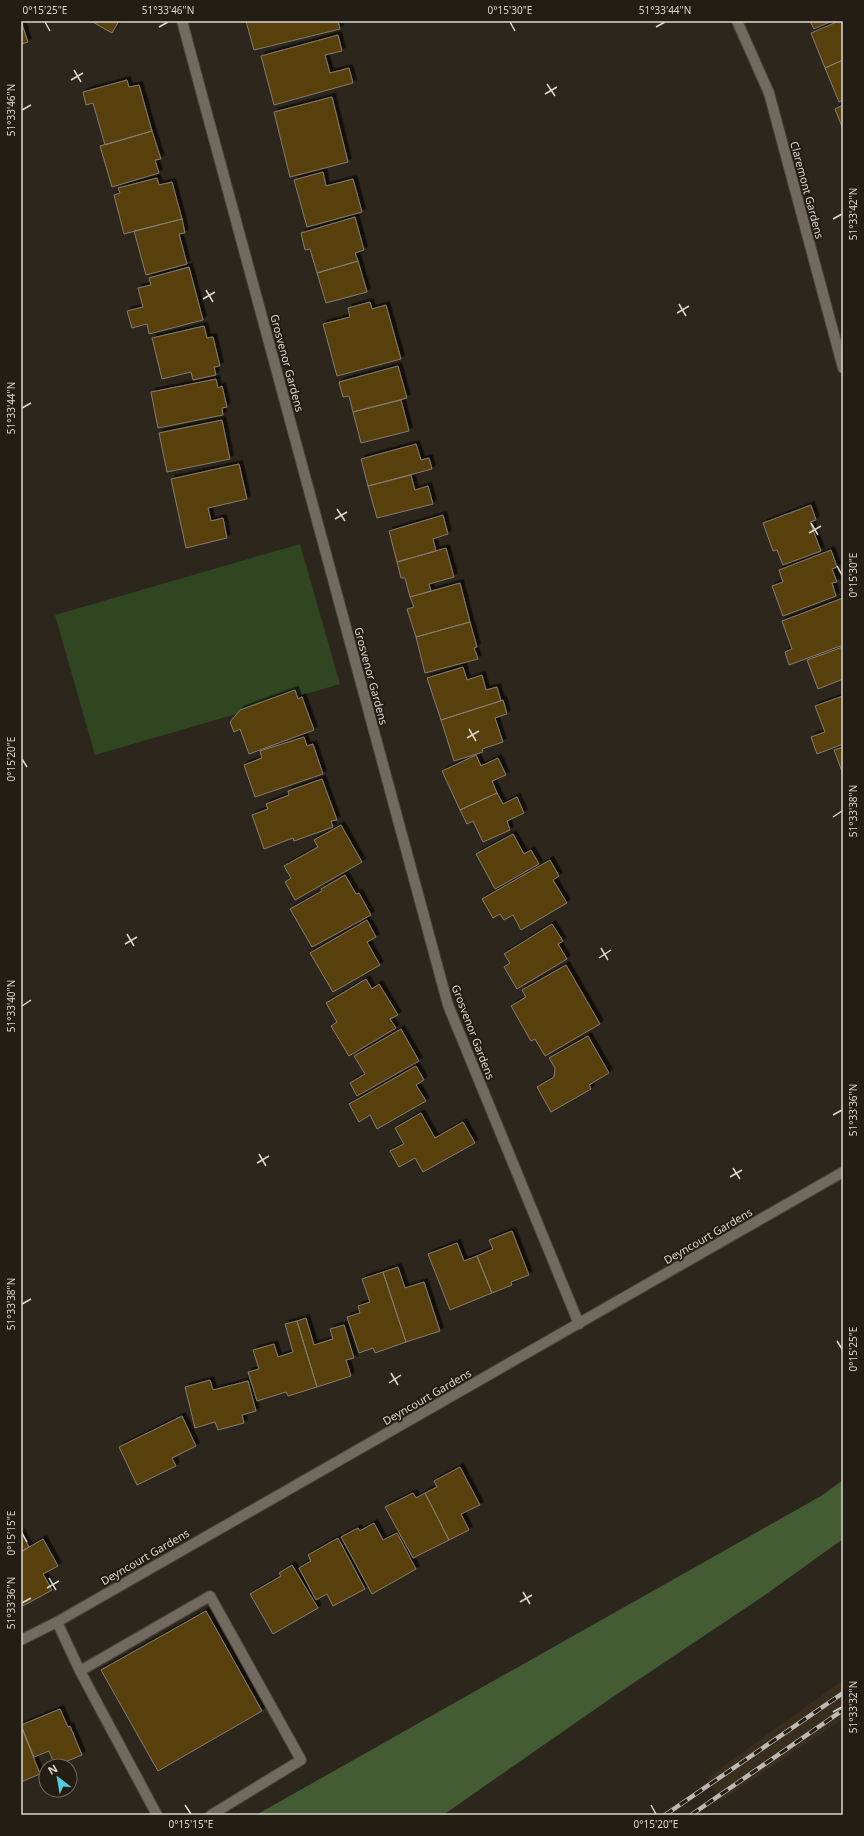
<svg xmlns="http://www.w3.org/2000/svg" width="864" height="1836" font-family="'Noto Sans',sans-serif">
<defs>
<filter id="shadow"><feDropShadow dx="3.5" dy="-3.5" stdDeviation="0" flood-color="#0009"/></filter>
</defs>
<rect width="100%" height="100%" fill="#2d261c"/>
<path fill="#392e1e" d="M 843,1680 L 843,1719 L 721,1801 L 707,1778 Z"/>
<path fill="#2f4621" d="M 300,544 L 340,684 L 95,755 L 55,615 Z"/>
<path fill="#435c34" d="M 843,1480 L 843,1539 L 765,1595 L 617,1694 L 443,1815 L 256,1815 L 821,1496 Z"/>
<path fill="#593f11" stroke="#847c70" filter="url(#shadow)" d="M 21,21 L 28,42 L 21,44 Z
M 91,21 L 119,21 L 112,33 Z
M 246,21 L 338,21 L 340,29 L 254,50 Z
M 810,21 L 832,21 L 814,29 Z
M 839,21 L 843,21 L 843,60 L 825,68 L 811,33 Z
M 338,35 L 342,51 L 325,55 L 330,73 L 349,68 L 353,83 L 274,105 L 261,56 Z
M 843,60 L 843,100 L 839,102 L 825,68 Z
M 127,80 L 129,87 L 139,85 L 152,131 L 105,145 L 93,103 L 86,105 L 83,92 Z
M 332,97 L 348,162 L 290,177 L 274,112 Z
M 843,105 L 843,129 L 835,109 Z
M 152,131 L 161,159 L 155,160 L 159,173 L 112,187 L 100,146 Z
M 323,172 L 326,186 L 353,179 L 362,212 L 307,227 L 294,180 Z
M 157,178 L 159,185 L 172,182 L 182,219 L 124,234 L 114,195 L 120,193 L 118,188 Z
M 355,217 L 364,250 L 355,253 L 358,261 L 317,273 L 310,249 L 305,250 L 301,233 Z
M 182,219 L 185,233 L 179,234 L 187,264 L 146,275 L 134,231 Z
M 358,261 L 367,292 L 326,303 L 317,273 Z
M 189,267 L 203,320 L 149,334 L 147,324 L 132,328 L 127,311 L 143,307 L 138,288 L 151,285 L 149,278 Z
M 370,302 L 372,309 L 386,305 L 401,359 L 337,376 L 323,324 L 350,317 L 348,308 Z
M 204,326 L 207,338 L 213,337 L 220,366 L 214,367 L 216,375 L 193,380 L 191,372 L 162,379 L 152,338 Z
M 398,366 L 407,398 L 353,412 L 349,396 L 343,397 L 339,382 Z
M 216,379 L 218,388 L 222,386 L 227,407 L 222,408 L 223,415 L 158,428 L 151,392 Z
M 401,400 L 409,431 L 361,443 L 353,412 Z
M 222,420 L 230,459 L 167,472 L 159,433 Z
M 416,444 L 421,460 L 429,458 L 432,469 L 368,486 L 361,459 Z
M 239,464 L 247,499 L 208,508 L 211,521 L 223,518 L 227,538 L 186,548 L 171,479 Z
M 411,475 L 415,490 L 428,486 L 433,504 L 377,518 L 368,486 Z
M 811,505 L 816,520 L 810,522 L 821,551 L 783,565 L 777,550 L 773,551 L 763,523 Z
M 443,515 L 448,534 L 433,539 L 436,551 L 397,562 L 389,531 Z
M 446,548 L 454,577 L 429,584 L 431,591 L 410,597 L 405,578 L 401,578 L 397,562 Z
M 831,550 L 837,567 L 832,569 L 837,582 L 832,583 L 836,596 L 783,616 L 772,586 L 783,582 L 779,570 Z
M 460,583 L 470,622 L 416,637 L 407,609 L 414,607 L 410,597 Z
M 843,598 L 843,645 L 789,665 L 785,652 L 792,649 L 782,621 Z
M 470,622 L 477,647 L 474,648 L 478,659 L 425,673 L 416,637 Z
M 843,647 L 843,679 L 818,689 L 807,660 Z
M 463,667 L 467,680 L 482,675 L 486,690 L 497,687 L 501,701 L 441,720 L 427,678 Z
M 295,690 L 298,699 L 302,697 L 314,730 L 249,754 L 240,729 L 234,732 L 230,722 L 240,710 Z
M 843,696 L 843,744 L 817,754 L 811,737 L 825,732 L 815,706 Z
M 503,700 L 507,714 L 495,718 L 503,742 L 482,749 L 483,752 L 454,761 L 441,720 Z
M 304,737 L 307,746 L 313,744 L 323,774 L 255,797 L 244,765 L 262,758 L 260,751 Z
M 843,747 L 843,774 L 834,750 Z
M 476,755 L 481,766 L 498,758 L 506,775 L 492,781 L 497,793 L 460,810 L 442,771 Z
M 322,779 L 337,820 L 331,821 L 333,827 L 294,841 L 293,838 L 264,849 L 252,815 L 268,809 L 266,804 L 289,795 L 288,791 Z
M 497,793 L 503,804 L 517,797 L 524,813 L 507,821 L 510,830 L 483,842 L 473,821 L 467,824 L 460,810 Z
M 341,825 L 362,862 L 295,900 L 285,882 L 291,878 L 284,866 L 318,847 L 314,840 Z
M 513,834 L 524,854 L 531,850 L 539,864 L 495,889 L 476,854 Z
M 550,860 L 559,876 L 553,880 L 567,903 L 521,930 L 513,915 L 504,920 L 500,914 L 493,918 L 482,899 Z
M 345,875 L 356,894 L 359,893 L 371,915 L 312,947 L 290,909 L 322,891 L 321,889 Z
M 367,920 L 376,937 L 367,942 L 380,965 L 333,992 L 310,953 Z
M 552,924 L 563,941 L 558,944 L 567,959 L 517,989 L 504,967 L 510,963 L 504,954 Z
M 566,965 L 600,1024 L 545,1056 L 535,1039 L 531,1041 L 511,1006 L 526,997 L 522,990 Z
M 366,979 L 372,989 L 379,984 L 398,1015 L 390,1019 L 396,1028 L 349,1056 L 331,1026 L 337,1022 L 326,1003 Z
M 401,1029 L 419,1061 L 357,1096 L 350,1083 L 365,1074 L 354,1056 Z
M 588,1036 L 609,1073 L 589,1085 L 591,1089 L 551,1112 L 537,1087 L 554,1077 L 555,1068 L 549,1058 Z
M 416,1066 L 424,1080 L 416,1085 L 426,1101 L 377,1129 L 370,1115 L 359,1122 L 349,1104 Z
M 421,1113 L 435,1138 L 463,1122 L 475,1143 L 423,1172 L 415,1158 L 399,1167 L 390,1151 L 404,1144 L 395,1128 Z
M 512,1231 L 529,1275 L 511,1282 L 512,1285 L 492,1293 L 477,1256 L 493,1249 L 489,1240 Z
M 457,1243 L 464,1261 L 477,1256 L 492,1293 L 450,1310 L 428,1254 Z
M 398,1267 L 405,1288 L 424,1282 L 440,1331 L 406,1342 L 383,1272 Z
M 383,1272 L 406,1342 L 375,1353 L 373,1348 L 359,1353 L 347,1317 L 360,1313 L 358,1306 L 370,1302 L 362,1279 Z
M 306,1318 L 314,1345 L 333,1339 L 330,1329 L 344,1325 L 354,1358 L 346,1360 L 351,1376 L 317,1387 L 297,1321 Z
M 297,1321 L 317,1387 L 288,1396 L 286,1392 L 257,1401 L 248,1372 L 259,1369 L 253,1350 L 274,1344 L 278,1357 L 293,1352 L 285,1324 Z
M 210,1380 L 213,1390 L 248,1381 L 256,1411 L 242,1415 L 244,1423 L 218,1430 L 215,1422 L 195,1428 L 185,1387 Z
M 182,1416 L 196,1446 L 172,1458 L 176,1466 L 137,1485 L 119,1447 Z
M 460,1467 L 480,1505 L 461,1514 L 469,1530 L 449,1540 L 425,1493 L 437,1487 L 434,1481 Z
M 413,1493 L 416,1498 L 425,1493 L 449,1540 L 413,1558 L 385,1507 Z
M 374,1523 L 383,1540 L 397,1533 L 416,1569 L 372,1594 L 341,1537 L 358,1528 L 360,1531 Z
M 21,1532 L 29,1547 L 21,1552 Z
M 338,1538 L 365,1589 L 333,1606 L 327,1594 L 316,1600 L 299,1568 L 311,1561 L 308,1555 Z
M 43,1539 L 58,1566 L 43,1574 L 52,1590 L 23,1606 L 21,1601 L 21,1552 Z
M 292,1565 L 318,1608 L 273,1634 L 250,1594 L 281,1576 L 279,1573 Z
M 206,1611 L 262,1711 L 158,1771 L 101,1670 Z
M 60,1709 L 68,1727 L 70,1726 L 82,1755 L 55,1766 L 49,1751 L 34,1757 L 21,1725 Z
M 21,1726 L 40,1774 L 21,1782 Z"/>
<g fill="none" stroke-linecap="round" stroke-linejoin="round">
<defs>
<path id="service" d="M 57,1622 L 80,1671 L 157,1815
M 80,1671 L 210,1596 L 301,1760 L 211,1815"/>
<path id="minor" d="M 182,21 L 448,1005 L 579,1324
M 737,21 L 769,93 L 843,368
M 21,1640 L 57,1622 L 843,1172"/>
</defs>
<use href="#service" stroke="#49433b" stroke-width="12"/>
<use href="#minor" stroke="#49433b" stroke-width="12"/>
<use href="#service" stroke="#726a5e" stroke-width="10"/>
<use href="#minor" stroke="#726a5e" stroke-width="10"/>
<defs>
<path id="rail" d="M 665,1815 L 843,1693
M 691,1815 L 843,1710"/>
</defs>
<use href="#rail" stroke="#bdb8b1" stroke-width="4.5"/>
<use href="#rail" stroke="#241d13" stroke-width="3" stroke-dasharray="9" stroke-linecap="butt"/>
</g>
<path fill="none" stroke="#dcd7d1" stroke-width="1.5" d="M 45,22 L 50,31M 510,22 L 515,31M 159,27 L 168,22M 656,27 L 665,22M 74,70 L 81,82M 71,80 L 83,73M 547,84 L 555,96M 545,94 L 557,87M 22,110 L 31,105M 833,219 L 842,214M 206,290 L 213,302M 203,299 L 215,292M 679,304 L 686,316M 677,313 L 689,306M 22,408 L 31,403M 337,509 L 345,521M 335,519 L 347,512M 811,523 L 818,535M 809,533 L 821,526M 837,566 L 842,575M 469,729 L 476,741M 467,738 L 479,731M 22,759 L 27,767M 833,817 L 842,811M 127,934 L 134,946M 125,944 L 137,937M 601,948 L 608,960M 599,958 L 611,950M 22,1006 L 31,1000M 833,1115 L 842,1110M 259,1154 L 266,1166M 257,1163 L 269,1156M 733,1168 L 740,1179M 730,1177 L 742,1170M 22,1304 L 31,1299M 837,1341 L 842,1349M 391,1373 L 398,1385M 389,1383 L 401,1375M 22,1533 L 27,1542M 49,1578 L 56,1590M 47,1588 L 59,1581M 523,1592 L 530,1604M 520,1602 L 532,1595M 22,1603 L 31,1598M 833,1712 L 842,1707M 185,1805 L 191,1814M 651,1805 L 656,1814"/>
<g text-anchor="middle" stroke-width="4" stroke-linejoin="round" paint-order="stroke">
<g font-size="11" fill="#dcd7d1" stroke="#241d13">
<text transform="translate(807 190) rotate(75)" y="4">Claremont Gardens</text>
<text transform="translate(287 363) rotate(75)" y="4">Grosvenor Gardens</text>
<text transform="translate(371 676) rotate(75)" y="4">Grosvenor Gardens</text>
<text transform="translate(473 1032) rotate(69)" y="4">Grosvenor Gardens</text>
<text transform="translate(708 1236) rotate(-30)" y="4">Deyncourt Gardens</text>
<text transform="translate(427 1397) rotate(-30)" y="4">Deyncourt Gardens</text>
<text transform="translate(145 1557) rotate(-30)" y="4">Deyncourt Gardens</text>
</g>
</g>
<rect width="864" height="1836" fill="none" stroke="#241d13" stroke-width="44"/>
<g transform="translate(58 1778) rotate(329)"><circle r="19" fill="#241d13" stroke="#6e675f"/>
<path d="M0-3L7 15L0 10L-7 15Z" fill="#55cade"/>
<text y="-6" font-size="11" font-weight="bold" text-anchor="middle" fill="#dcd7d1">N</text>
</g>
<rect x="22" y="22" width="820" height="1792" fill="none" stroke="#dcd7d1" stroke-width="1.5"/>
<g font-size="10" text-anchor="middle" fill="#dcd7d1">
<text x="45" y="14">0°15'25"E</text>
<text x="168" y="14">51°33'46"N</text>
<text x="510" y="14">0°15'30"E</text>
<text x="665" y="14">51°33'44"N</text>
<text transform="translate(11 110) rotate(-90)" y="4">51°33'46"N</text>
<text transform="translate(853 214) rotate(-90)" y="4">51°33'42"N</text>
<text transform="translate(11 408) rotate(-90)" y="4">51°33'44"N</text>
<text transform="translate(853 575) rotate(-90)" y="4">0°15'30"E</text>
<text transform="translate(11 759) rotate(-90)" y="4">0°15'20"E</text>
<text transform="translate(853 811) rotate(-90)" y="4">51°33'38"N</text>
<text transform="translate(11 1006) rotate(-90)" y="4">51°33'40"N</text>
<text transform="translate(853 1110) rotate(-90)" y="4">51°33'36"N</text>
<text transform="translate(11 1304) rotate(-90)" y="4">51°33'38"N</text>
<text transform="translate(853 1349) rotate(-90)" y="4">0°15'25"E</text>
<text transform="translate(11 1533) rotate(-90)" y="4">0°15'15"E</text>
<text transform="translate(11 1603) rotate(-90)" y="4">51°33'36"N</text>
<text transform="translate(853 1707) rotate(-90)" y="4">51°33'32"N</text>
<text x="191" y="1828">0°15'15"E</text>
<text x="656" y="1828">0°15'20"E</text>
</g>
</svg>
